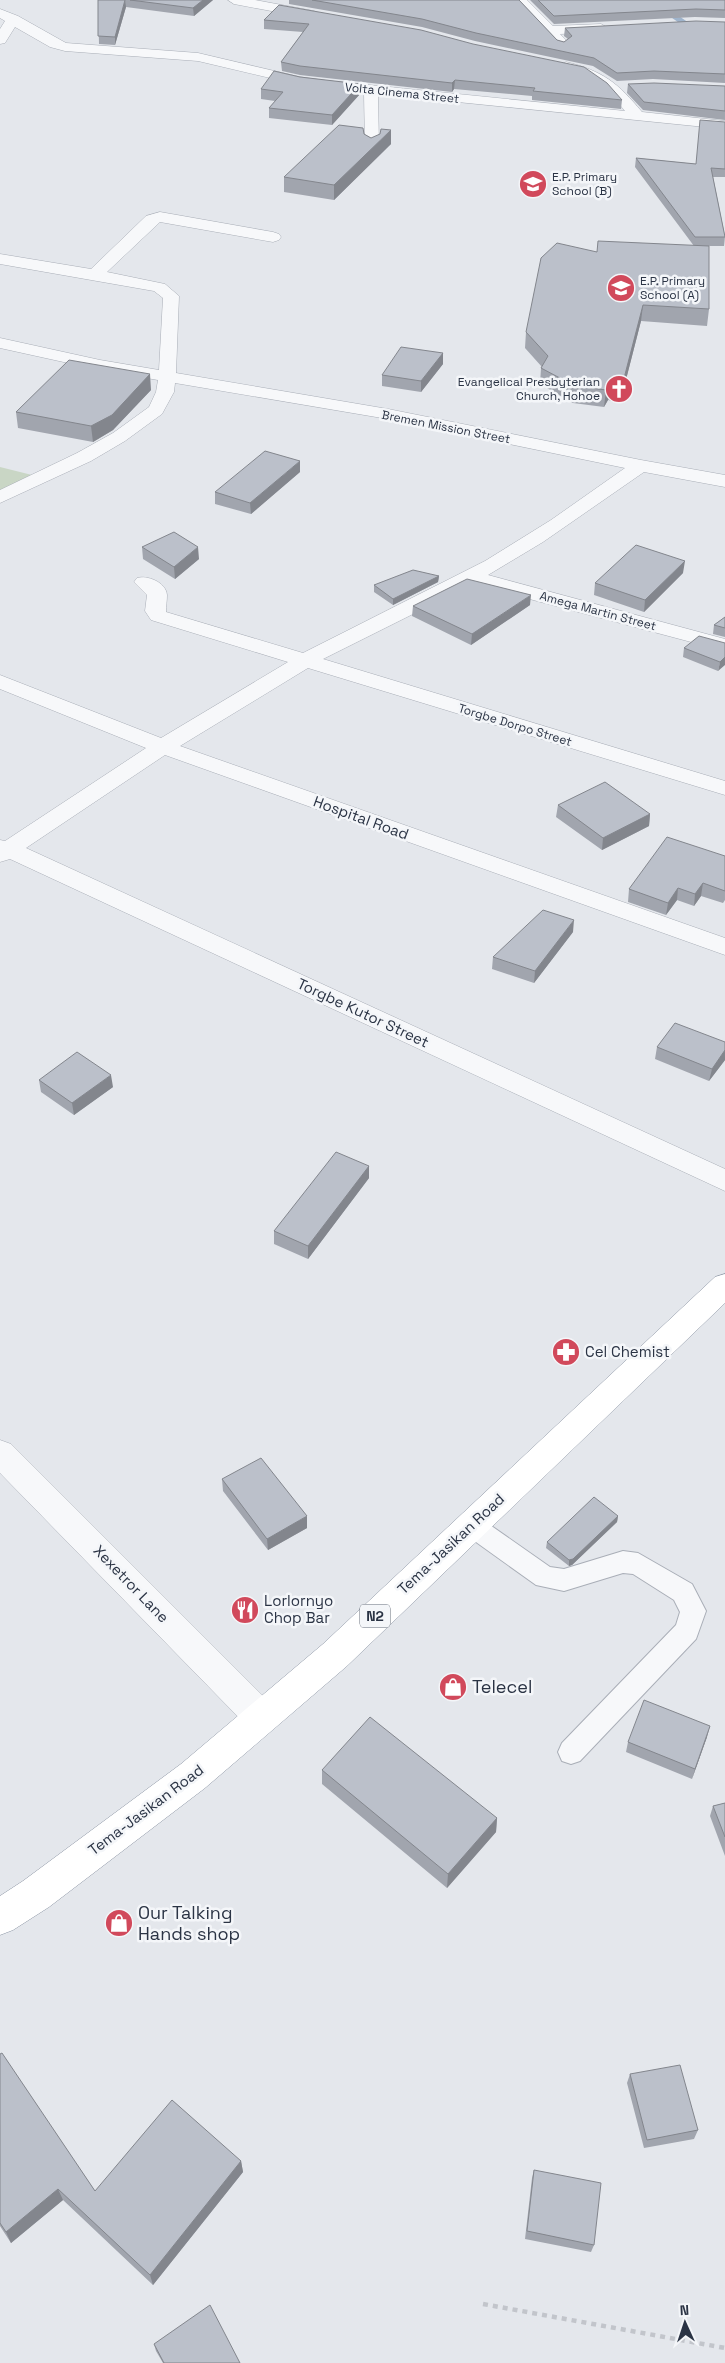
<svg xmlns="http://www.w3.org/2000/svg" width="725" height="2363" font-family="'Space Grotesk',sans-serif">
<rect width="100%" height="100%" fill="#e4e7ec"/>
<path fill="#c9d6c5" d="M 0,467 L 44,478 L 0,503 Z"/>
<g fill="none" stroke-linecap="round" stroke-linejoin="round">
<path stroke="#9fb4cc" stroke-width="5.5" d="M 693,29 L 674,16 L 695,0"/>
<defs>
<path id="lane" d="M 471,1514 L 480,1518 L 550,1567 L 564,1569 L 623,1551 L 638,1553 L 692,1584 L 706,1611 L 696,1639 L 580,1761 L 571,1764 L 562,1761 L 558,1752 L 562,1743 L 676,1625 L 680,1612 L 674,1600 L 633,1574 L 623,1573 L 564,1591 L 536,1585 L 462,1532 L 459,1525 L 462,1518 Z"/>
<path id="street" d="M 228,0 L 255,0 L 314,11 L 321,15 L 314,19 L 234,4 Z
M 514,0 L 527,0 L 553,26 L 601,24 L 608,28 L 601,32 L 560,34 L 570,44 L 568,47 L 558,47 Z
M 0,9 L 18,16 L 66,43 L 198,53 L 300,77 L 329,81 L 625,111 C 607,88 589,76 561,69 L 559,66 L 566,62 C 603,71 618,83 642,112 L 725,121 L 725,129 L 378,94 L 379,147 L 372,151 L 365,147 L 364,93 L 300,85 L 198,61 L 65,51 L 50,47 L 15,27 L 5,43 L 0,44 L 0,29 L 5,21 L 0,18 Z
M 160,212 L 273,232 L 279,234 L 281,237 L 279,240 L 273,242 L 160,222 L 107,272 L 165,284 L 179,296 L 176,373 L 388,409 L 641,460 L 725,475 L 725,487 L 644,472 L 543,542 L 488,575 L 725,639 L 725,651 L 473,584 L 323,659 L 725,781 L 725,795 L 308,668 L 180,746 L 725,938 L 725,955 L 165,755 L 26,848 L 725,1169 L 725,1191 L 10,859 L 0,862 L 0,840 L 5,841 L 146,748 L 0,689 L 0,675 L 161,738 L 288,662 L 151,620 L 145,611 L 147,595 L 134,582 L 137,578 C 147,575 166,582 167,595 C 167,600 166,606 166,612 L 303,653 L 485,561 L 551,520 L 625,468 L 388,419 L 175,383 L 174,392 L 162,414 L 125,441 L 91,461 L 0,503 L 0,490 L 77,453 L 113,433 L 149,407 L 156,392 L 158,380 L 100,370 L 0,348 L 0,338 L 100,360 L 159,370 L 163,298 L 154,291 L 0,264 L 0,254 L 91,269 L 146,216 Z
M 0,1440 L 11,1444 L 273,1706 L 278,1717 L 273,1728 L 261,1733 L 249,1728 L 0,1473 Z"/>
<path id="highway" d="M 725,1274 L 725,1303 L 347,1666 L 205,1788 L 49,1907 L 13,1930 L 0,1935 L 0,1896 L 23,1881 L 181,1764 L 323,1644 L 715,1277 Z"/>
</defs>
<use href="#lane" stroke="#a9aeb7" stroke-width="2"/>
<use href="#street" stroke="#a9aeb7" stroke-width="1"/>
<use href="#highway" stroke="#8b94a3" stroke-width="1"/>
<path stroke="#c2c5cb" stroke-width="4.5" stroke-dasharray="5 5" stroke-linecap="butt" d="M 483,2304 L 725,2348"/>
<use href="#lane" fill="#f7f8fa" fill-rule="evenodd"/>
<use href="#street" fill="#f7f8fa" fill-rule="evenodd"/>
<use href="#highway" fill="#fff" fill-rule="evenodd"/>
</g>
<path fill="#a1a5ae" d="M 98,0 L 213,0 L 194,16 L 126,7 L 115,45 L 99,44 Z
M 288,0 L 519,0 L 557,40 L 564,42 L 568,39 L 564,36 L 565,28 L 725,22 L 725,83 L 653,79 L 617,81 L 593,66 L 475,41 L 422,27 L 289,4 L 289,0 Z
M 530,0 L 725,0 L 725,18 L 695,17 L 554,24 Z
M 279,5 L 622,100 L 621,109 L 532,100 L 532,96 L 454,89 L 452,92 L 300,75 L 282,71 L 281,62 L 303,32 L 264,29 L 264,20 Z
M 628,84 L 725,86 L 725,120 L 643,110 L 627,93 Z
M 261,89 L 360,94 L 332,125 L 269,118 L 269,108 L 275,101 L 261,99 Z
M 725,122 L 725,177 L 713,177 L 725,236 L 724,246 L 699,246 L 709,309 L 707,326 L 641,321 L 620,403 L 608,400 L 604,407 L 573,403 L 540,384 L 541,368 L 542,367 L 525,348 L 526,332 L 597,252 L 694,246 L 635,167 L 636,158 L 696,164 Z
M 364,134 L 371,138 L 391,144 L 334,200 L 284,192 L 284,177 Z
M 443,353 L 443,364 L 421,392 L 382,386 L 382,375 Z
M 151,390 L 113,430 L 93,442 L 18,428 L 16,412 Z
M 300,472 L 251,514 L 215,504 L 215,492 Z
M 142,547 L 199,559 L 175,579 L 143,559 Z
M 683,573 L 644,612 L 594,595 L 595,583 Z
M 439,576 L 438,582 L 393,605 L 374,592 L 374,585 Z
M 530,605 L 471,645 L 412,616 L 413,606 Z
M 725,617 L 725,637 L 713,634 L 714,625 Z
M 725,643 L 718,671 L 683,657 L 684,648 Z
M 558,805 L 650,814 L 649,826 L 602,850 L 556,817 Z
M 725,856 L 725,900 L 723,903 L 701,896 L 694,906 L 677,900 L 666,915 L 628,902 L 629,889 Z
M 573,932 L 534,983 L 492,969 L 493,957 Z
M 725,1042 L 725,1060 L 709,1081 L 655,1059 L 657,1047 Z
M 39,1080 L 113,1087 L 74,1115 L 41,1092 Z
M 369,1166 L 369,1178 L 308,1259 L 274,1244 L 274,1231 Z
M 222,1479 L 307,1528 L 268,1550 L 223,1491 Z
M 618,1516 L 617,1522 L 572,1565 L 569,1566 L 546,1548 L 547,1542 Z
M 707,1737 L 692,1779 L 626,1752 L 628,1742 Z
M 322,1770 L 497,1818 L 496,1832 L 447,1888 L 322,1784 Z
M 725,1803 L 725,1856 L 710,1816 L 713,1806 Z
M 0,2054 L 95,2191 L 241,2161 L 243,2172 L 153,2285 L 63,2200 L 11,2243 L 0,2226 Z
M 630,2074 L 698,2130 L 694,2139 L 644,2148 L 627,2083 Z
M 534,2170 L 594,2245 L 591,2252 L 525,2239 L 532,2178 Z
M 154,2344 L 240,2363 L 163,2363 L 156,2351 Z"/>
<path fill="#83868d" d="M 125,0 L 126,7 L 115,45 L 115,37 Z
M 203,0 L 213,0 L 194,16 L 193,8 Z
M 455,80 L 454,89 L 452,92 L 452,83 Z
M 360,84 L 360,94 L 332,125 L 332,115 Z
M 391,130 L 391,144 L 334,200 L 334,185 Z
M 643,305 L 641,321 L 620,403 L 622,386 Z
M 443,353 L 443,364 L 421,392 L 421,381 Z
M 150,374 L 151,390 L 113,430 L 93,442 L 91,426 Z
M 609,384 L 608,400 L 604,407 L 606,390 Z
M 300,461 L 300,472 L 251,514 L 250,503 Z
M 198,547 L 199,559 L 175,579 L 174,567 Z
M 685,561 L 683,573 L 644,612 L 645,600 Z
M 439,576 L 438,582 L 393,605 L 393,599 Z
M 531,595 L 530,605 L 471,645 L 472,634 Z
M 725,657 L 725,665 L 718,671 L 720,662 Z
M 650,814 L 649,826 L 602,850 L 603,838 Z
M 703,883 L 701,896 L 694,906 L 695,894 Z
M 678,888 L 677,900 L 666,915 L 668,903 Z
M 574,920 L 573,932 L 534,983 L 535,971 Z
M 725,1050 L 725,1060 L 709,1081 L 712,1069 Z
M 111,1075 L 113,1087 L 74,1115 L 72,1103 Z
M 369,1166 L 369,1178 L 308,1259 L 308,1246 Z
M 307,1516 L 307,1528 L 268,1550 L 267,1539 Z
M 618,1516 L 617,1522 L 572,1565 L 569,1566 L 569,1560 Z
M 710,1726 L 707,1737 L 692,1779 L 695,1769 Z
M 497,1818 L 496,1832 L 447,1888 L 448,1874 Z
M 241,2161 L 243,2172 L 153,2285 L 150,2275 Z
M 58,2189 L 63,2200 L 11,2243 L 6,2232 Z"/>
<path fill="#bbc0ca" stroke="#83868d" d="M 98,0 L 125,0 L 115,37 L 98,36 Z
M 130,0 L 203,0 L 193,8 Z
M 312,0 L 519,0 L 557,40 L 564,42 L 572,36 L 565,28 L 696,21 L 725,22 L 725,74 L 654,71 L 617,73 L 594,58 L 476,33 L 422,19 Z
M 538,0 L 725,0 L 725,10 L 696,9 L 554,16 Z
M 279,5 L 421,30 L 473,44 L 584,67 L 607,83 L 622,100 L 533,91 L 535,88 L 455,80 L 452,83 L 300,66 L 281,62 L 309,24 L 264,20 Z
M 274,71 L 300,77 L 360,84 L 332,115 L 269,108 L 283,92 L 261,89 Z
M 654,83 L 725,86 L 725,111 L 644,102 L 628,84 Z
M 700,120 L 725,122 L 725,169 L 711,168 L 725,237 L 695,237 L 636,158 L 696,164 Z
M 339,125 L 363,128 L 364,134 L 371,138 L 380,134 L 381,129 L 391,130 L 334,185 L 284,177 Z
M 598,241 L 709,246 L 709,309 L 643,305 L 622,386 L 609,384 L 606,390 L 575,386 L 541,368 L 548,356 L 526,332 L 541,258 L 557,243 L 597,252 Z
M 401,347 L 443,353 L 421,381 L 382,375 Z
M 69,360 L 150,374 L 112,415 L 91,426 L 16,412 Z
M 265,451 L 300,461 L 250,503 L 215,492 Z
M 174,532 L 198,547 L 174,567 L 142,547 Z
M 636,545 L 685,561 L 645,600 L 595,583 Z
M 413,570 L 439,576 L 393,599 L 374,585 Z
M 467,579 L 531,595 L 472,634 L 413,606 Z
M 725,617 L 725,628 L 714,625 Z
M 699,636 L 725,643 L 725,657 L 720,662 L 684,648 Z
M 605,782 L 650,814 L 603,838 L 558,805 Z
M 667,837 L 725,856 L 725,891 L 703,883 L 695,894 L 678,888 L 668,903 L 629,889 Z
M 543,910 L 574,920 L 535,971 L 493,957 Z
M 675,1023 L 725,1042 L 725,1050 L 712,1069 L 657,1047 Z
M 77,1052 L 111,1075 L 72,1103 L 39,1080 Z
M 336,1152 L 369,1166 L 308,1246 L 274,1231 Z
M 261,1458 L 307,1516 L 267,1539 L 222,1479 Z
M 594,1497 L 618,1516 L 573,1559 L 569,1560 L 547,1542 Z
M 644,1700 L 710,1726 L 695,1769 L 628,1742 Z
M 370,1717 L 497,1818 L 448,1874 L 322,1770 Z
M 725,1803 L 725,1837 L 713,1806 Z
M 2,2053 L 95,2191 L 172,2100 L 241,2161 L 150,2275 L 58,2189 L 6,2232 L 0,2223 L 0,2054 Z
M 680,2065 L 698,2130 L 647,2140 L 630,2074 Z
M 534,2170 L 601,2183 L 594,2245 L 527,2231 Z
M 210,2305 L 240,2363 L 164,2363 L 154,2344 Z"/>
<defs>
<symbol id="school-disc" viewBox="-11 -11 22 22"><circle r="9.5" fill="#d1495b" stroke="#f4f6f9"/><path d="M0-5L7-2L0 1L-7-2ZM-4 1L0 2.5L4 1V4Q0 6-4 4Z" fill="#fff"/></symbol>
<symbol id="church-disc" viewBox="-11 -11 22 22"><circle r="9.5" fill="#d1495b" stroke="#f4f6f9"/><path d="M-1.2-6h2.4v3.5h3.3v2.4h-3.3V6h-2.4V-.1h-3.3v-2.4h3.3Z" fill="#fff"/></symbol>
<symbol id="pharmacy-disc" viewBox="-11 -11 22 22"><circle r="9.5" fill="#d1495b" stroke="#f4f6f9"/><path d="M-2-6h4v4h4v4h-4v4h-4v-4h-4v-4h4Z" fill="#fff"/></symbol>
<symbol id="restaurant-disc" viewBox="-11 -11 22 22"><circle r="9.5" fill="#d1495b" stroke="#f4f6f9"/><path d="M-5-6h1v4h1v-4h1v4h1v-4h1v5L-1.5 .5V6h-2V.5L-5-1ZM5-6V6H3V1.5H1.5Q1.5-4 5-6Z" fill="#fff"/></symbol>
<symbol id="shop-disc" viewBox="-11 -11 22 22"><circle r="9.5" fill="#d1495b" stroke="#f4f6f9"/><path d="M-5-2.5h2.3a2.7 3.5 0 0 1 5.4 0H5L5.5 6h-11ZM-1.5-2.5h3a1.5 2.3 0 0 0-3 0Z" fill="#fff"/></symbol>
</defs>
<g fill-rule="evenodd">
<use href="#school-disc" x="517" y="168" width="32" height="32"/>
<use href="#school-disc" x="605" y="272" width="32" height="32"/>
<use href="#church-disc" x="603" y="373" width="32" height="32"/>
<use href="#pharmacy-disc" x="550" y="1336" width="32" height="32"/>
<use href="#restaurant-disc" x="229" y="1594" width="32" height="32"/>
<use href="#shop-disc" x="437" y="1671" width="32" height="32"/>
<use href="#shop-disc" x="103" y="1907" width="32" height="32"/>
</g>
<g text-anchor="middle" stroke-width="5" stroke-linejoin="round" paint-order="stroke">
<g font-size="12" fill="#2b3445" stroke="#f4f6f9">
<text transform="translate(402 93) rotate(6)" y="4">Volta Cinema Street</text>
<text transform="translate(446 427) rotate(11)" y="4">Bremen Mission Street</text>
<text transform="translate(598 611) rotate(15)" y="4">Amega Martin Street</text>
<text transform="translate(515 725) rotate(17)" y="4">Torgbe Dorpo Street</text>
</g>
<g font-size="12" fill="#2b3445" stroke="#f4f6f9" text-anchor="start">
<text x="552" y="181">E.P. Primary<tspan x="552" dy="14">School (B)</tspan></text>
<text x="640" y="285">E.P. Primary<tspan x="640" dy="14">School (A)</tspan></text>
<text x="600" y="386" text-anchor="end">Evangelical Presbyterian<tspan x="600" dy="14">Church, Hohoe</tspan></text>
</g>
<rect fill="#f4f6f9" stroke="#676e7b" stroke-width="1" x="360" y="1604.5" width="30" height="23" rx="4"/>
<g font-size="14" font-weight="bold" fill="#2b3445">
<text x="375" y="1621">N2</text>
</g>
<g font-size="15" fill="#2b3445" stroke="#f4f6f9">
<text transform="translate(361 818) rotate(20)" y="5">Hospital Road</text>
<text transform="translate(363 1013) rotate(25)" y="5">Torgbe Kutor Street</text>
<text transform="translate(451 1544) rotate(-43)" y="5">Tema-Jasikan Road</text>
<text transform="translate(131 1584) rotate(46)" y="5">Xexetror Lane</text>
<text transform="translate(146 1810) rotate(-37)" y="5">Tema-Jasikan Road</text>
</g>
<g font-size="15" fill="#2b3445" stroke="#f4f6f9" text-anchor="start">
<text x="585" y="1357">Cel Chemist</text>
<text x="264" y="1606">Lorlornyo<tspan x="264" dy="17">Chop Bar</tspan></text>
</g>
<g font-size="18" fill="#2b3445" stroke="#f4f6f9" text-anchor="start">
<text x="472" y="1693">Telecel</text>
<text x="138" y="1919">Our Talking<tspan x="138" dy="21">Hands shop</tspan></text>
</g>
</g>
<g transform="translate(685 2323) rotate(357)" stroke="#f4f6f9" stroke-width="4" paint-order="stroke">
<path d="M0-4L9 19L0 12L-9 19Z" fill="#2b3445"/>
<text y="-8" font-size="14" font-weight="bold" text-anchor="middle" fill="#2b3445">N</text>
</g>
</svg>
